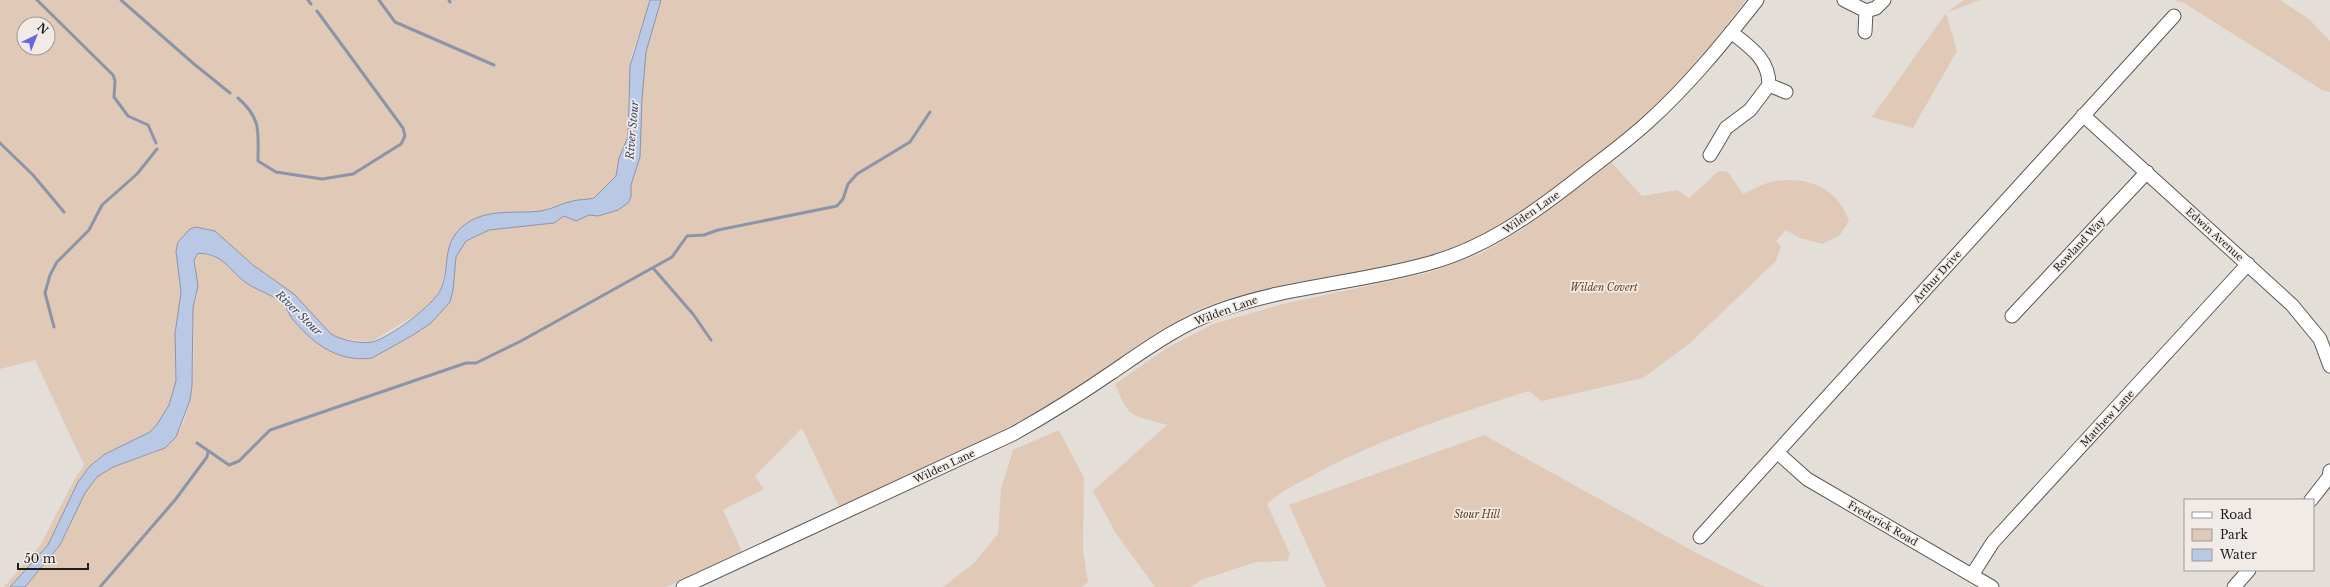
<svg xmlns="http://www.w3.org/2000/svg" width="2330" height="587" font-family="'Libre Baskerville',serif">
<rect width="100%" height="100%" fill="#e4ded9"/>
<path fill="#e0c9b7" fill-rule="evenodd" d="M 0,0 L 650,0 L 631,57 L 628,102 L 628,137 L 619,158 L 616,176 L 594,198 L 572,201 L 541,211 L 513,212 L 460,230 L 450,244 L 441,288 L 432,302 L 425,309 L 371,342 L 338,338 L 331,334 L 294,294 L 253,265 L 226,241 L 209,229 L 196,227 L 190,229 L 176,251 L 181,292 L 175,334 L 176,381 L 169,405 L 158,423 L 150,432 L 105,454 L 90,466 L 78,482 L 48,545 L 10,587 L 4,587 L 41,544 L 74,480 L 84,465 L 35,360 L 0,369 ZM 24,24 L 48,24 L 48,48 L 24,48 Z
M 661,0 L 1746,0 C 1724,28 1703,56 1678,82 C 1620,145 1509,234 1426,257 C 1351,278 1271,279 1198,310 C 1185,316 1173,324 1161,332 C 1123,355 1087,381 1050,405 C 984,446 910,475 840,509 L 802,428 L 755,476 L 764,489 L 723,510 L 743,554 L 666,587 L 25,587 C 37,573 50,560 60,545 C 74,523 79,495 98,476 C 113,461 140,460 159,451 C 201,431 193,346 193,308 L 197,297 L 195,255 L 198,253 L 222,259 L 249,285 L 267,293 L 285,306 L 300,327 L 372,358 L 413,335 L 453,290 L 456,257 L 466,241 L 489,230 L 554,223 L 564,216 L 576,221 L 589,215 L 604,214 L 611,211 L 631,197 L 631,185 L 640,157 L 642,100 L 646,52 Z
M 1964,0 L 1980,0 L 1946,13 L 1957,51 L 1913,128 L 1872,117 L 1946,13 Z
M 2175,0 L 2280,0 L 2309,19 L 2330,41 L 2330,92 L 2322,90 L 2184,3 Z
M 1611,162 L 1642,196 L 1677,190 L 1689,198 L 1719,171 L 1728,172 L 1743,194 C 1752,190 1762,184 1771,182 C 1806,175 1837,187 1849,221 L 1840,235 L 1823,244 L 1800,238 L 1786,230 L 1776,241 L 1781,247 L 1776,261 L 1690,343 L 1643,378 L 1542,401 L 1529,391 C 1458,413 1385,437 1319,472 C 1301,482 1282,490 1267,504 L 1290,554 L 1287,561 L 1256,562 L 1201,580 L 1191,587 L 1155,587 L 1115,532 L 1093,491 L 1167,425 C 1132,414 1130,421 1115,384 L 1167,348 L 1213,324 L 1283,304 L 1428,273 L 1480,254 L 1523,229 Z
M 1059,430 L 1084,478 L 1083,550 L 1088,582 L 1082,587 L 943,587 L 973,564 L 998,534 L 1001,489 L 1013,450 Z
M 1484,435 L 1693,551 L 1765,587 L 1326,587 L 1289,505 Z"/>
<path fill="#b9c8e4" stroke="#8b95a8" d="M 650,0 L 661,0 L 646,52 L 642,100 L 640,157 L 631,185 L 631,197 L 628,203 L 618,210 L 598,216 L 589,215 L 576,221 L 564,216 L 554,223 L 489,230 L 466,241 L 456,257 L 453,290 L 450,302 L 442,311 L 431,323 L 413,335 L 372,358 C 337,363 311,342 291,317 C 289,313 287,309 285,306 C 275,295 260,292 248,284 C 227,270 227,255 198,253 L 194,260 L 198,286 L 193,308 L 192,386 L 190,400 L 176,437 L 165,448 L 113,467 L 97,477 L 85,493 L 60,545 L 25,587 L 10,587 L 48,545 L 78,482 L 90,466 L 105,454 L 150,432 L 158,423 L 169,405 L 176,381 L 175,334 L 181,292 L 176,251 L 178,242 L 190,229 L 196,227 L 215,231 L 253,265 L 294,294 L 331,334 C 341,340 360,344 372,342 C 389,338 434,305 441,289 C 451,265 440,242 467,223 C 490,208 516,214 541,211 C 553,209 562,203 573,201 C 580,199 587,200 594,198 L 616,176 L 619,158 L 628,137 L 630,66 Z"/>
<g fill="none" stroke-linecap="round" stroke-linejoin="round">
<path stroke="#8b95a8" stroke-width="3" d="M 37,0 L 113,75 L 115,81 L 114,97 L 128,116 L 148,125 L 156,143
M 121,0 L 194,64 L 230,93
M 308,0 L 311,4
M 379,0 L 395,22 L 494,65
M 449,0 L 450,2
M 238,98 C 262,119 258,132 258,161 L 276,172 L 322,179 L 353,174 L 401,144 L 405,136 L 403,128 L 317,11
M 0,143 L 33,175 L 64,212
M 653,268 L 693,314 L 711,340
M 54,327 L 45,293 L 50,275 L 57,262 L 89,230 L 102,205 L 137,174 L 157,149
M 197,443 L 229,465 L 239,461 L 270,430 L 466,363 L 476,363 L 521,341 L 672,257 L 687,236 L 704,235 L 718,230 L 837,206 L 843,199 L 848,184 L 857,174 L 910,142 L 930,112
M 100,587 L 175,500 L 207,457 L 208,451"/>
<defs>
<path id="minor" d="M 1844,0 L 1866,11 L 1876,8 L 1884,0
M 1865,32 L 1866,11
M 1769,85 L 1786,92
M 2083,115 L 2292,305 L 2320,339 L 2330,366
M 1710,155 L 1726,128 L 1750,110 L 1769,85 C 1769,59 1751,48 1731,32
M 2012,316 L 2147,172
M 1778,453 L 1807,479 L 1992,587
M 2311,500 L 2329,477 L 2330,471
M 1700,537 L 2174,16
M 1972,575 L 1993,542 L 2248,264
M 683,587 L 1013,434 C 1047,415 1079,395 1111,373 C 1145,350 1179,325 1218,311 C 1286,286 1360,283 1430,263 C 1484,248 1528,217 1572,183 C 1597,163 1624,144 1648,122 C 1688,86 1723,43 1757,0
M 2234,587 L 2249,570"/>
</defs>
<use href="#minor" stroke="#5d5854" stroke-width="15"/>
<use href="#minor" stroke="#fff" stroke-width="13"/>
</g>
<g text-anchor="middle" stroke-width="3.5" stroke-linejoin="round" paint-order="stroke">
<g font-size="10" fill="#1f1d1c" stroke="#f1ebe7">
<text transform="translate(1531 212) rotate(-35)" y="4">Wilden Lane</text>
<text transform="translate(2215 234) rotate(42)" y="4">Edwin Avenue</text>
<text transform="translate(2079 244) rotate(-47)" y="4">Rowland Way</text>
<text transform="translate(1937 276) rotate(-48)" y="4">Arthur Drive</text>
<text transform="translate(1226 310) rotate(-20)" y="4">Wilden Lane</text>
<text transform="translate(2107 418) rotate(-47)" y="4">Matthew Lane</text>
<text transform="translate(944 466) rotate(-25)" y="4">Wilden Lane</text>
<text transform="translate(1883 523) rotate(30)" y="4">Frederick Road</text>
</g>
<g font-size="10" font-style="italic" fill="#68401f" stroke="#f1ebe7">
<text x="1604" y="291">Wilden Covert</text>
<text x="1477" y="518">Stour Hill</text>
</g>
<g font-size="11" font-style="italic" fill="#354971" stroke="#f1ebe7">
<text transform="translate(632 130) rotate(-85)" y="4">River Stour</text>
<text transform="translate(299 313) rotate(44)" y="4">River Stour</text>
</g>
</g>
<rect x="2184" y="499" width="130" height="72" fill="#f1ebe7" stroke="#9d9996"/>
<rect x="2192" y="512" width="20" height="6" fill="#ffffff" stroke="#9d9996"/>
<text x="2220" y="519" font-size="12" fill="#1f1d1c">Road</text>
<rect x="2192" y="529" width="20" height="12" fill="#e0c9b7" stroke="#9d9996"/>
<text x="2220" y="539" font-size="12" fill="#1f1d1c">Park</text>
<rect x="2192" y="549" width="20" height="12" fill="#b9c8e4" stroke="#9d9996"/>
<text x="2220" y="559" font-size="12" fill="#1f1d1c">Water</text>
<g transform="translate(36 36) rotate(43)"><circle r="19" fill="#f1ebe7" stroke="#9d9996"/>
<path d="M0-3L7 15L0 10L-7 15Z" fill="#6668e1"/>
<text y="-6" font-size="11" font-weight="bold" text-anchor="middle" fill="#1f1d1c">N</text>
</g>
<path d="M18 563v6h70v-6" fill="none" stroke="#1f1d1c" stroke-width="2"/>
<text x="24" y="563" font-size="12" fill="#1f1d1c" stroke="#f1ebe7" stroke-width="3" paint-order="stroke">50 m</text>
</svg>
